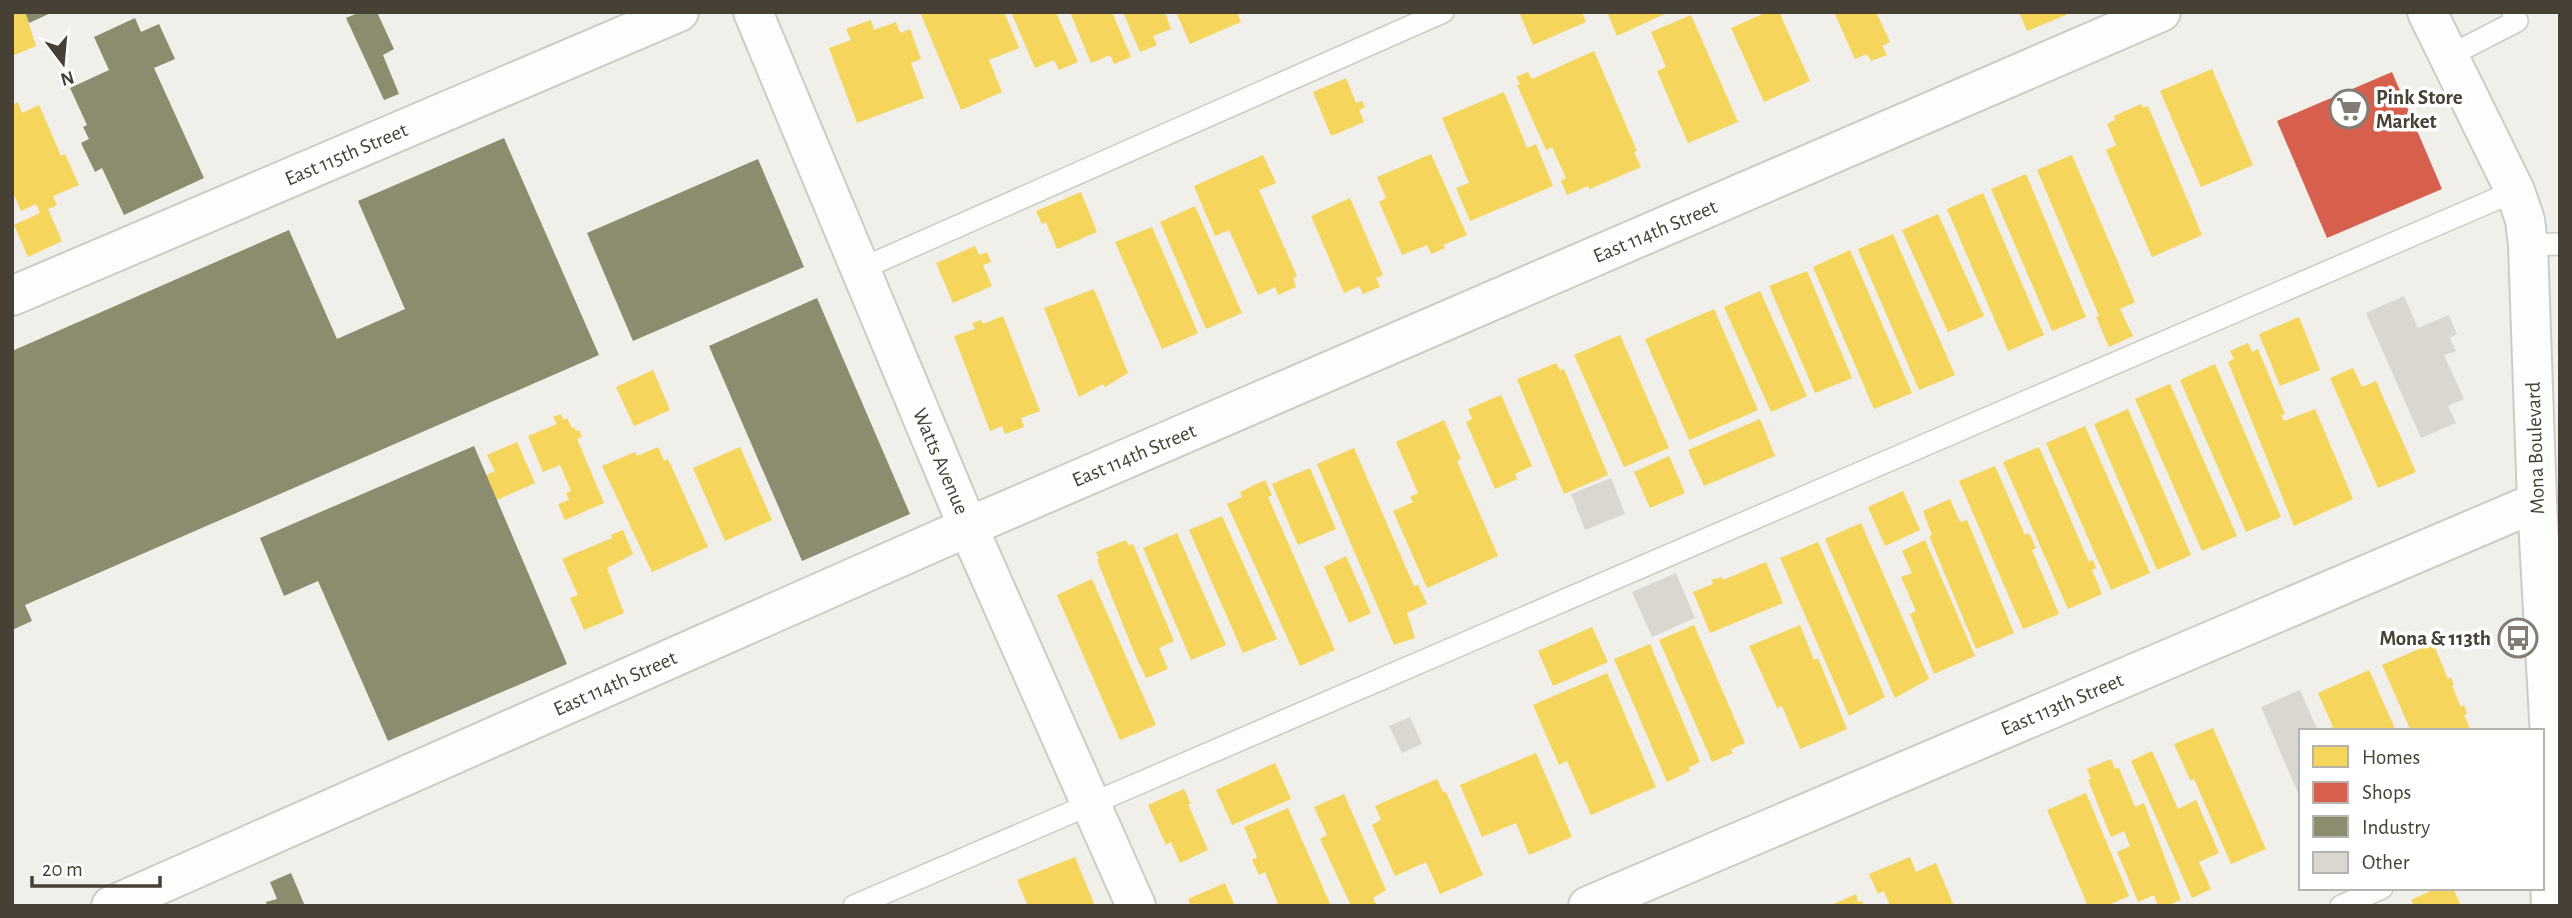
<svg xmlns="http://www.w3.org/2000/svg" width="2572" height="918" font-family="'Alegreya Sans',sans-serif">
<rect width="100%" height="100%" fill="#f0efe9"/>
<path fill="#f6d55c" d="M 12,12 L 25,12 L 36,46 L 12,56 Z
M 920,12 L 1004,12 L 1019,48 L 989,60 L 1002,92 L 961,110 Z
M 1011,12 L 1056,12 L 1078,62 L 1059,70 L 1054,60 L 1035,68 Z
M 1070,12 L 1112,12 L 1131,57 L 1114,64 L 1110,55 L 1091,63 Z
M 1123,12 L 1165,12 L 1171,29 L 1153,36 L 1157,45 L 1140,52 Z
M 1176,12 L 1237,12 L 1241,22 L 1190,44 Z
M 1519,12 L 1582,12 L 1586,22 L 1533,45 Z
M 1607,12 L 1669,12 L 1617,36 Z
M 1767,12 L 1779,12 L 1810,81 L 1764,102 L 1731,28 Z
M 1834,12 L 1876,12 L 1890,42 L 1882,46 L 1887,55 L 1871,61 L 1867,54 L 1855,59 Z
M 2019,12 L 2065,12 L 2066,15 L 2027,31 Z
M 1691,15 L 1738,122 L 1688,143 L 1657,71 L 1666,67 L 1651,32 Z
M 871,20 L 874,30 L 896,22 L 900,33 L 910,29 L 921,59 L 911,63 L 924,98 L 857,123 L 829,48 L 851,40 L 846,29 Z
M 1594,51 L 1637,151 L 1634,152 L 1641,167 L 1590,189 L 1588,186 L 1567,195 L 1561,181 L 1566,178 L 1552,147 L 1546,150 L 1517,85 L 1520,84 L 1516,77 L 1528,72 L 1532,79 Z
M 2212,69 L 2253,165 L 2201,187 L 2160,91 Z
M 1346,78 L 1356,103 L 1362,101 L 1365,107 L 1359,110 L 1364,122 L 1331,136 L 1313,92 Z
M 1504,92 L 1527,148 L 1536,144 L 1553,186 L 1470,221 L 1456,188 L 1469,183 L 1442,118 Z
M 18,102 L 22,113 L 39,105 L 61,156 L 65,154 L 79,185 L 53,196 L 57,205 L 48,209 L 62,241 L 28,257 L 14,225 L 40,213 L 36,204 L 21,211 L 12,190 L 12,105 Z
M 2141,104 L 2143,108 L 2148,106 L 2202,235 L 2152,257 L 2106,150 L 2116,145 L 2107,124 L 2115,120 L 2114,116 Z
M 1431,154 L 1467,235 L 1443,245 L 1445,248 L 1431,254 L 1427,245 L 1402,255 L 1379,202 L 1386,198 L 1377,177 Z
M 1263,155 L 1276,183 L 1259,190 L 1297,276 L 1293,278 L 1296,287 L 1278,295 L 1275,287 L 1258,295 L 1229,230 L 1215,236 L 1194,186 Z
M 2072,155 L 2135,302 L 2120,309 L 2133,336 L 2109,347 L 2096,317 L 2099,316 L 2037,170 Z
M 2026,174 L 2086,317 L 2052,331 L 1991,189 Z
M 1081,192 L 1097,232 L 1057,249 L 1046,222 L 1042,224 L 1036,211 Z
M 1983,193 L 2044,335 L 2008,351 L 1947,209 Z
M 1350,198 L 1383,275 L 1376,278 L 1380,287 L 1363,294 L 1359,286 L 1344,293 L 1311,216 Z
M 1195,206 L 1242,313 L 1206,329 L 1160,222 Z
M 1938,214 L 1984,316 L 1948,332 L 1902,230 Z
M 1152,227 L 1198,333 L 1162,349 L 1115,242 Z
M 1893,234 L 1955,375 L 1919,390 L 1858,249 Z
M 975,246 L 979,255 L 987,252 L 991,262 L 983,265 L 992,286 L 953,303 L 936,263 Z
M 1850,250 L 1912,393 L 1874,409 L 1813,267 Z
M 1807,271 L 1852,378 L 1815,393 L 1769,286 Z
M 1094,289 L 1128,373 L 1105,387 L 1103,384 L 1079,397 L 1044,308 Z
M 1760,291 L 1807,396 L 1771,412 L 1724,307 Z
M 1714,309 L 1758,410 L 1689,440 L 1645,339 Z
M 1003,316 L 1040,411 L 1021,418 L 1024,427 L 1005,434 L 1002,426 L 990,431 L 954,336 L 975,329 L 972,323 L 981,320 L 983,324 Z
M 2299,317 L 2320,370 L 2280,386 L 2259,334 Z
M 1620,335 L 1669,448 L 1624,467 L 1574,355 Z
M 2248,343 L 2252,352 L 2258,349 L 2285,414 L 2281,415 L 2284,421 L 2315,409 L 2353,499 L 2294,526 L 2228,362 L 2234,359 L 2230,351 Z
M 1556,363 L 1560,370 L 1564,369 L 1608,475 L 1564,494 L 1517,379 Z
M 2215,364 L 2281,517 L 2246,532 L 2180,380 Z
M 2353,368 L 2362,387 L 2376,381 L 2416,472 L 2378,488 L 2330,378 Z
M 653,370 L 670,410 L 634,426 L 616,387 Z
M 2170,384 L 2237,536 L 2202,551 L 2135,399 Z
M 1501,395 L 1532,466 L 1515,474 L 1517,479 L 1495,489 L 1466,422 L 1472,419 L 1468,409 Z
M 2128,409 L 2191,555 L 2157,570 L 2094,424 Z
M 561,414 L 563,420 L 567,418 L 572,428 L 574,427 L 576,431 L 579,430 L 582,437 L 577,439 L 604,503 L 565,520 L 558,504 L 569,500 L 566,493 L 571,491 L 560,465 L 543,472 L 528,436 L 557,424 L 553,417 Z
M 1760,419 L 1775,456 L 1704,486 L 1688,450 Z
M 1444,420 L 1461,459 L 1457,461 L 1498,556 L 1427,588 L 1393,511 L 1413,502 L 1410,497 L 1418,493 L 1396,442 Z
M 2085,426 L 2150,573 L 2111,590 L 2046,443 Z
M 517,442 L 535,483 L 497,500 L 486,475 L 495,471 L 487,455 Z
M 658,447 L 664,461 L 668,459 L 708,547 L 652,572 L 602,466 L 635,452 L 637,456 Z
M 740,447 L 772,520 L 725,541 L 693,468 Z
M 2039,447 L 2089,562 L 2093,560 L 2096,568 L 2092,570 L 2102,594 L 2068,609 L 2003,462 Z
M 1354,448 L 1414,586 L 1418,585 L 1427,604 L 1407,613 L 1415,638 L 1394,645 L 1317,464 Z
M 1669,456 L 1685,493 L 1650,508 L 1634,472 Z
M 1995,466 L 2025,535 L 2029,533 L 2036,548 L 2032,550 L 2059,614 L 2023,629 L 1959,481 Z
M 1310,468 L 1336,529 L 1298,545 L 1272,484 Z
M 1265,480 L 1272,495 L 1268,497 L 1335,650 L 1300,666 L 1227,504 L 1242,497 L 1240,492 Z
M 1903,491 L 1920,530 L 1885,546 L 1868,507 Z
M 1950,499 L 1960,522 L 1967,520 L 2014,633 L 1976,649 L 1929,536 L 1932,535 L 1923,511 Z
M 1222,516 L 1277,639 L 1243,653 L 1189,530 Z
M 1861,523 L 1929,679 L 1895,698 L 1825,539 Z
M 623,530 L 633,554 L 607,568 L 624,613 L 584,630 L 570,598 L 578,595 L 562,559 L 612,538 L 611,535 Z
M 1177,533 L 1226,645 L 1191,660 L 1143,548 Z
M 1126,540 L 1129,546 L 1133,544 L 1174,641 L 1159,648 L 1168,669 L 1146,678 L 1136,657 L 1097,560 L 1099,558 L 1096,552 Z
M 1925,540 L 1975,656 L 1934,674 L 1910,614 L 1916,611 L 1901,577 L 1912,573 L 1902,551 Z
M 1818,542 L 1885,697 L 1849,716 L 1780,558 Z
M 1346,556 L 1371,613 L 1349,623 L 1324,567 Z
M 1766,562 L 1783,603 L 1710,633 L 1693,592 L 1713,584 L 1711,580 L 1722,577 L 1723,580 Z
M 1092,579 L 1156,725 L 1120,740 L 1057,595 Z
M 1694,625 L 1745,743 L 1731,749 L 1733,753 L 1712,762 L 1659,640 Z
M 1800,625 L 1814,660 L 1818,658 L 1847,729 L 1800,749 L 1782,706 L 1777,708 L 1749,646 Z
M 1592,627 L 1608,662 L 1553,686 L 1538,651 Z
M 2433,643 L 2448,679 L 2451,677 L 2454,685 L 2452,686 L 2461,707 L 2464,705 L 2467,714 L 2464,715 L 2471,731 L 2411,731 L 2382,665 Z
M 1650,644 L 1700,762 L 1688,768 L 1690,771 L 1667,782 L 1614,659 Z
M 2369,670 L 2396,731 L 2331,731 L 2330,728 L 2333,727 L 2318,693 Z
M 1607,673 L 1656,787 L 1591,815 L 1567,761 L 1559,765 L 1533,705 Z
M 2213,728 L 2266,849 L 2231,864 L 2194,779 L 2190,780 L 2174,744 Z
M 2152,751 L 2178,809 L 2196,800 L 2219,853 L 2199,862 L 2211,889 L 2192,898 L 2131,761 Z
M 1536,753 L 1572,837 L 1529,855 L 1516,823 L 1482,837 L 1460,785 Z
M 2111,759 L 2115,769 L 2119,768 L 2135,807 L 2144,803 L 2181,900 L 2166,906 L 2158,906 L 2154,895 L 2138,902 L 2117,852 L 2130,846 L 2124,831 L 2111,837 L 2088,780 L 2091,779 L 2087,769 Z
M 1275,763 L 1291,799 L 1232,825 L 1216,790 Z
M 1437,779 L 1443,792 L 1446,792 L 1483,875 L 1440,894 L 1426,862 L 1395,876 L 1372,825 L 1381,820 L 1375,806 Z
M 1184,789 L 1191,804 L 1188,804 L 1208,850 L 1180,863 L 1171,842 L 1166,845 L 1148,805 Z
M 2086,793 L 2129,896 L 2106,906 L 2088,906 L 2047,810 Z
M 1344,794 L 1386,890 L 1373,898 L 1377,906 L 1351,906 L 1320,839 L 1327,835 L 1314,807 Z
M 1288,808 L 1331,906 L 1279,906 L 1265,872 L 1259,875 L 1252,860 L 1257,857 L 1244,827 Z
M 1075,857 L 1095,906 L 1028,906 L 1017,880 Z
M 1910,857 L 1916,872 L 1936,863 L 1954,906 L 1890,906 L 1884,891 L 1878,894 L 1869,874 Z
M 1225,883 L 1235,906 L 1191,906 L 1188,899 Z
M 2437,888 L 2453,888 L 2461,906 L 2414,906 L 2411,900 Z
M 1856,894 L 1858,902 L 1862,901 L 1864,906 L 1829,906 Z"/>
<path fill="#d6604d" d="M 2392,72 L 2442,189 L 2327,238 L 2277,121 Z"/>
<path fill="#8c8c6e" d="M 25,12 L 53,12 L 29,23 Z
M 360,12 L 377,12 L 394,49 L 383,55 L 399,94 L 384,100 L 346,18 Z
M 135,18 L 141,32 L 159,24 L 175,59 L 154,68 L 204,178 L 124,215 L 102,168 L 95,172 L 81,143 L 89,139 L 83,127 L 87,125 L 70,88 L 109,70 L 94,37 Z
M 504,138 L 599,355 L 25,605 L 32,621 L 12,630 L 12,351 L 289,230 L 337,339 L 405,309 L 358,201 Z
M 758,159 L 804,267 L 633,341 L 587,233 Z
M 817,298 L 910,514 L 802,561 L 709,346 Z
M 474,446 L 567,664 L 388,741 L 318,581 L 284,596 L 260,538 Z
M 291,873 L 305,906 L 267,906 L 266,902 L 277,899 L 270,882 Z"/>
<path fill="#dad7d1" d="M 2404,296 L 2418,328 L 2449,315 L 2457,334 L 2450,338 L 2456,351 L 2444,355 L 2464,399 L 2448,406 L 2456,423 L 2421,438 L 2366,313 Z
M 1611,478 L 1625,514 L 1585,530 L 1571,494 Z
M 1676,573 L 1695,618 L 1652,637 L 1632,592 Z
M 2300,690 L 2318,731 L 2301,731 L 2301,800 L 2261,707 Z
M 1410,717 L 1422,744 L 1402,753 L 1389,726 Z"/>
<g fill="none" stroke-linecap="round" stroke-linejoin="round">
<defs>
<path id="service" d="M 2449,56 L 2517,21 L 2513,12
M 2528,245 L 2560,244
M 861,269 L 1443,12
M 854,906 L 2515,191
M 2341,906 L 2382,888"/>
<path id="minor" d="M 753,12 L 968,527 L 1136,906
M 2427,12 L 2515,191 L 2525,220 L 2528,245 L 2537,502 L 2551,755 L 2548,817 L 2551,906
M 12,296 L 679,12
M 111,906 L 968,527 L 2161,12
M 1588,906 L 2537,502"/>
</defs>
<use href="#service" stroke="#cccbc5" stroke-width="24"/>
<use href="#minor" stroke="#cccbc5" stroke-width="42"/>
<use href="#service" stroke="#fdfdfc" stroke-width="21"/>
<use href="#minor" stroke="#fdfdfc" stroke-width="38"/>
</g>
<defs>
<symbol id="supermarket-ring" viewBox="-11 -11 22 22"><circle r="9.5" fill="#fff" stroke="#827d74" stroke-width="1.5"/><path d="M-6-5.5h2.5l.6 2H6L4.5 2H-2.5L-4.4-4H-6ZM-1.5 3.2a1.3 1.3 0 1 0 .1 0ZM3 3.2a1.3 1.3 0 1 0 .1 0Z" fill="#827d74"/></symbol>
<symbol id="bus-ring" viewBox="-11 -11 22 22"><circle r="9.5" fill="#fff" stroke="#827d74" stroke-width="1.5"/><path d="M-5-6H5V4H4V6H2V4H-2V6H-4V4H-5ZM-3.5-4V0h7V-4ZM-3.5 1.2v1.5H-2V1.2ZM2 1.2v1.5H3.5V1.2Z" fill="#827d74"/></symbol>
</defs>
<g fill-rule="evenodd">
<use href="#supermarket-ring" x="2327" y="87" width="44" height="44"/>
<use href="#bus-ring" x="2496" y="616" width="44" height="44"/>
</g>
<g text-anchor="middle" stroke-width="7" stroke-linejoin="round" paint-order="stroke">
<g font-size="21" font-weight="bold" fill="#464035" stroke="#fff" text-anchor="start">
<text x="2376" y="104">Pink Store<tspan x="2376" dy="24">Market</tspan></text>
<text x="2491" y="645" text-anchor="end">Mona &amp; 113th</text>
</g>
<g font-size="21" fill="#464035" stroke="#fff">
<text transform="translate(346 154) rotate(-23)" y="7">East 115th Street</text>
<text transform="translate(1655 231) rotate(-23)" y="7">East 114th Street</text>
<text transform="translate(2535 448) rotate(-92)" y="7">Mona Boulevard</text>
<text transform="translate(1134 455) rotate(-23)" y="7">East 114th Street</text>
<text transform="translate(941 461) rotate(67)" y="7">Watts Avenue</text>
<text transform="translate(615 683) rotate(-24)" y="7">East 114th Street</text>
<text transform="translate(2062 704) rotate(-23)" y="7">East 113th Street</text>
</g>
</g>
<rect width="2572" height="918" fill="none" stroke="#464035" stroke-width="28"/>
<rect x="2299" y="729" width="245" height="161" fill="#ffffff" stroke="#b5b3ae" stroke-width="2"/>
<rect x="2313" y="746" width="35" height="21" fill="#f6d55c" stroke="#b5b3ae" stroke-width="2"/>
<text x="2362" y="764" font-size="21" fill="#464035">Homes</text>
<rect x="2313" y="782" width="35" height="21" fill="#d6604d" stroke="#b5b3ae" stroke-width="2"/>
<text x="2362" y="799" font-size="21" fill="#464035">Shops</text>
<rect x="2313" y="816" width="35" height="21" fill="#8c8c6e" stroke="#b5b3ae" stroke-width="2"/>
<text x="2362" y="834" font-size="21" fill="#464035">Industry</text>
<rect x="2313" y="852" width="35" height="21" fill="#dad7d1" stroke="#b5b3ae" stroke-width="2"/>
<text x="2362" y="869" font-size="21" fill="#464035">Other</text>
<g transform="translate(63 63) rotate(164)" stroke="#ffffff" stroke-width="5" paint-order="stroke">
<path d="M0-5L12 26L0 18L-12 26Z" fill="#464035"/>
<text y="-10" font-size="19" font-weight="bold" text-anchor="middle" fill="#464035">N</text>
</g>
<path d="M32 876v10h128v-10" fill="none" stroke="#464035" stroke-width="3.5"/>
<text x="42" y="876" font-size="21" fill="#464035" stroke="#ffffff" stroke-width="5" paint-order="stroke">20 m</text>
</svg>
